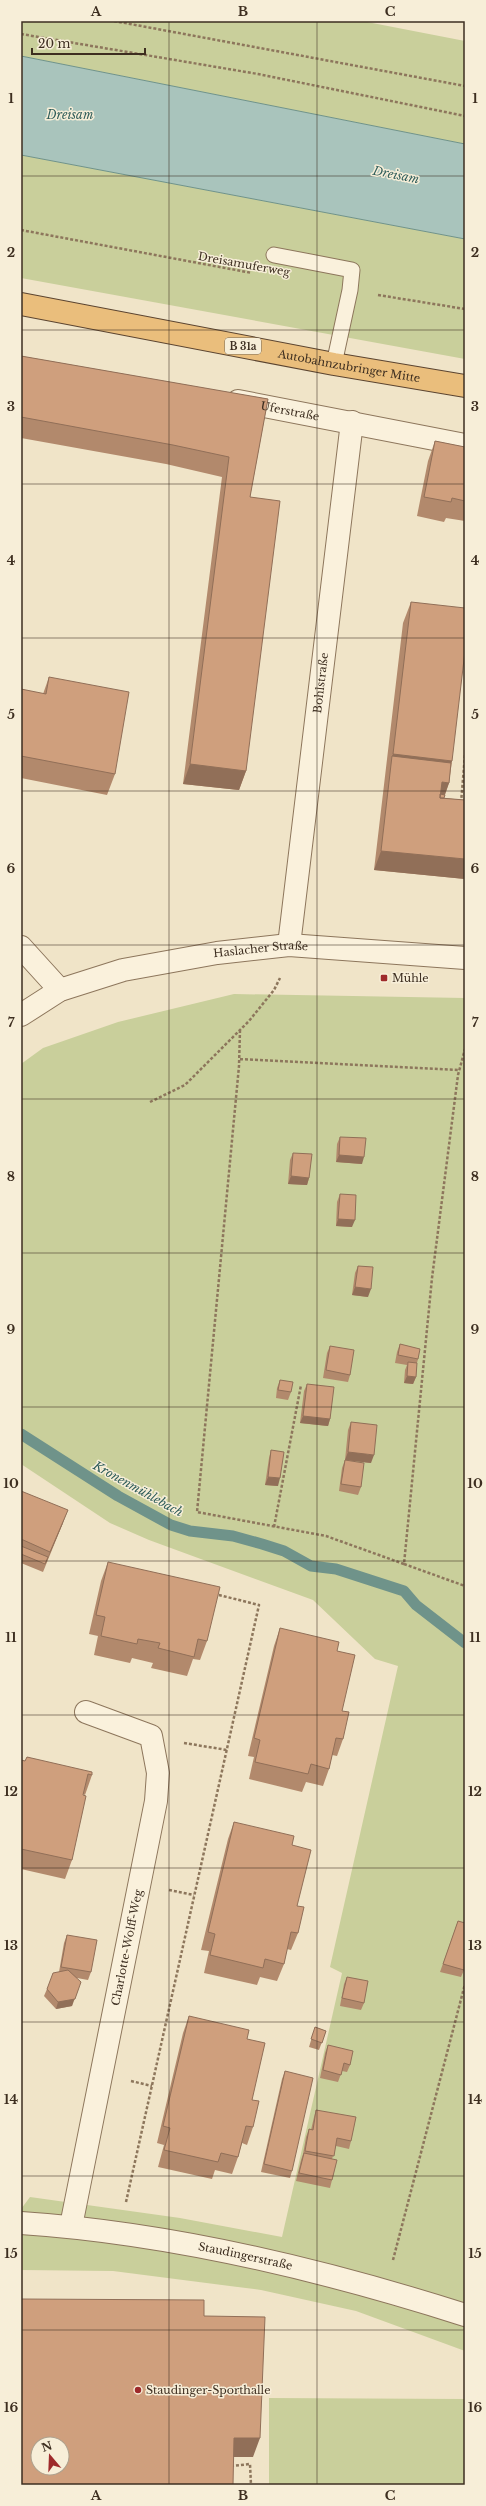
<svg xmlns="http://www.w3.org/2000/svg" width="486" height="2506" font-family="'Libre Baskerville',serif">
<rect width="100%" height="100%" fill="#f0e4c8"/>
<path fill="#c9cf9b" d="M 21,21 L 362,21 L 465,41 L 465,144 L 21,56 Z
M 21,155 L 465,239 L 465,359 L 21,278 Z
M 234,994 L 465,998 L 465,2351 L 356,2311 L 261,2290 L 113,2271 L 21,2270 L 21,2209 L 30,2197 L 180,2218 L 282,2237 L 342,1973 L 330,1967 L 398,1666 L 375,1659 L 313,1600 L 149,1540 L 110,1523 L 21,1464 L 21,1064 L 43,1048 L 118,1022 Z
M 269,2398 L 465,2399 L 465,2485 L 269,2485 Z"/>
<path fill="#a9c4bc" stroke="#6f938a" d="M 21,56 L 465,144 L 465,239 L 21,155 Z"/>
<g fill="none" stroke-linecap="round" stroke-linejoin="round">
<path stroke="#6f938a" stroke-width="11" d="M 21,1434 L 118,1496 L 171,1525 L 190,1531 L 233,1536 L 262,1544 L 284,1551 L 311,1566 L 336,1569 L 404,1591 L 416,1605 L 465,1643"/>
<defs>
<path id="service" d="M 274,255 L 352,270 L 350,290 L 334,364"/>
<g id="minor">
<path id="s1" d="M 238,401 L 465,445"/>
<path id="s2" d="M 289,945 L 352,422"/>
<path d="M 21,947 L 60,990"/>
<path id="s3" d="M 21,2223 C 172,2233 321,2269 465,2315"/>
<path id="s4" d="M 71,2226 L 156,1801 L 158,1773 L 151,1736 L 86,1712"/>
</g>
<g id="tertiary">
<path id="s5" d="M 21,1015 L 60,990 L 123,970 L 217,953 L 289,945 L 465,958"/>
</g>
<g id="trunk">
<path id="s6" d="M 21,304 L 334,364 L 465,386"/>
</g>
</defs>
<use href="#service" stroke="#8d765c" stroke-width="17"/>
<use href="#minor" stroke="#8d765c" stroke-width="24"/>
<use href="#tertiary" stroke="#8d765c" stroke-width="24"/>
<use href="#trunk" stroke="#5b4430" stroke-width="24"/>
<path stroke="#8d765c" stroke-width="2.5" stroke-dasharray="3 2" stroke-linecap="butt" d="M 114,21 L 465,86
M 21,34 L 258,74 L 465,116
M 21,230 L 252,273
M 378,295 L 465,309
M 465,755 L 461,803 L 465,803
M 240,1030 L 239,1066 L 197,1512 L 326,1536 L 404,1564 L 432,1278 L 458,1075 L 465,1049
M 240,1059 L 460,1070
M 150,1102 L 185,1085 L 249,1021 L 274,990 L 280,978
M 274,1527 L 301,1385
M 404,1564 L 465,1586
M 184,1743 L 227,1750
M 169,1890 L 194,1895
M 131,2081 L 152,2086
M 126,2202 L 259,1605 L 215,1594
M 393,2260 L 465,1984
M 231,2466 L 250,2464 L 251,2485"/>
<use href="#service" stroke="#faf1dc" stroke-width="15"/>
<use href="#minor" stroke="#faf1dc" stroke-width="22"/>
<use href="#tertiary" stroke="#faf1dc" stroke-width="22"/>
<use href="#trunk" stroke="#eabe7c" stroke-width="22"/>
</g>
<path fill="#b2896c" d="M 21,356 L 268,399 L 250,497 L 246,771 L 239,790 L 183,784 L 222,477 L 166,464 L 21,438 Z
M 435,441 L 465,447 L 465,521 L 446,518 L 444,522 L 417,516 L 428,461 Z
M 411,602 L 452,761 L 449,783 L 444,798 L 465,800 L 465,879 L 374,870 L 403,623 Z
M 49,677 L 115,774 L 107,795 L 21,778 L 21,689 L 43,694 Z
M 340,1137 L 362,1164 L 336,1162 L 337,1144 Z
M 293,1153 L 309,1178 L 307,1185 L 288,1184 L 290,1160 Z
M 340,1194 L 352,1227 L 336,1226 L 337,1202 Z
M 358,1266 L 368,1297 L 352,1295 L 355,1273 Z
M 400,1344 L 418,1359 L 417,1363 L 416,1377 L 413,1384 L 404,1383 L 405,1370 L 407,1365 L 395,1363 L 397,1352 Z
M 330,1346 L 350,1375 L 348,1382 L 323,1378 L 327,1353 Z
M 280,1380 L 291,1392 L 288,1400 L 276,1398 L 277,1388 Z
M 307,1384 L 330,1419 L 328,1426 L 300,1423 L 304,1391 Z
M 351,1422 L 371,1463 L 345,1460 L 348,1430 Z
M 271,1450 L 278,1486 L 265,1485 L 269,1458 Z
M 345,1460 L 361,1487 L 358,1495 L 339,1491 L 342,1468 Z
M 21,1491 L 63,1523 L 43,1572 L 21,1563 Z
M 108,1562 L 207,1641 L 200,1660 L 193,1659 L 187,1676 L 151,1668 L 153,1663 L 132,1658 L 130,1663 L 94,1655 L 98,1636 L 89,1634 L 101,1581 Z
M 280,1628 L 337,1651 L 342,1711 L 343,1739 L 337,1756 L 332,1755 L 329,1769 L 323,1786 L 306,1782 L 302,1792 L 249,1779 L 254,1757 L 248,1756 L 274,1646 Z
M 27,1757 L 92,1775 L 85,1795 L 83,1794 L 72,1860 L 65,1879 L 21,1869 L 21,1760 L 25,1761 Z
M 234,1822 L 292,1845 L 297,1906 L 298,1933 L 291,1950 L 287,1949 L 284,1964 L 277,1981 L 260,1977 L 257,1985 L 204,1973 L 209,1951 L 201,1950 L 228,1839 Z
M 458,1921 L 465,1968 L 461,1977 L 440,1972 Z
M 67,1935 L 91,1972 L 88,1980 L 77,1978 L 72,2006 L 56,2009 L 44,1996 L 47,1989 L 59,1972 L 64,1943 Z
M 347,1977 L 364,2003 L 361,2010 L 340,2006 L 344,1984 Z
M 189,2016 L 247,2039 L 252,2100 L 253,2127 L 247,2145 L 242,2143 L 238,2157 L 232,2174 L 215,2170 L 212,2179 L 158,2167 L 164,2145 L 157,2143 L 183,2033 Z
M 315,2027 L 326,2031 L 319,2050 L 309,2047 Z
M 328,2045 L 350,2065 L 347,2072 L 342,2071 L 338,2082 L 320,2078 L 325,2053 Z
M 285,2071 L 292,2171 L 290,2178 L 261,2172 L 282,2079 Z
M 316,2110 L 351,2141 L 349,2149 L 336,2146 L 332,2159 L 332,2180 L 330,2188 L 296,2181 L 301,2160 L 303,2154 L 306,2137 L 309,2129 L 311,2130 L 314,2117 Z"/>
<path fill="#916f58" d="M 393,754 L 452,761 L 444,782 L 392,756 Z
M 190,764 L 246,771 L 239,790 L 183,784 Z
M 442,782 L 449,783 L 442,802 L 437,802 Z
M 381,851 L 465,859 L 465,879 L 374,870 Z
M 339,1155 L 364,1157 L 362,1164 L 336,1162 Z
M 291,1176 L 309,1178 L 307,1185 L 288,1184 Z
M 338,1219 L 355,1220 L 352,1227 L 336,1226 Z
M 355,1287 L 371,1289 L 368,1297 L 352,1295 Z
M 407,1376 L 416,1377 L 413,1384 L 404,1383 Z
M 303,1416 L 330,1419 L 328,1426 L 300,1423 Z
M 348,1452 L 374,1455 L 371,1463 L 345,1460 Z
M 268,1477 L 280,1478 L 278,1486 L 265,1485 Z
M 68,1510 L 63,1523 L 45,1565 L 50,1552 Z
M 78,1990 L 72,2006 L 56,2009 L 58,2002 Z
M 234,2438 L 260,2438 L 253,2457 L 227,2457 Z"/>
<path fill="#cf9f7d" stroke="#916f58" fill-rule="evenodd" d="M 21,356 L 268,399 L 250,497 L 280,501 L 246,771 L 190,764 L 229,457 L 173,445 L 21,417 Z
M 435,441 L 465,447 L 465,501 L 452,498 L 451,502 L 424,497 Z
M 411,602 L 465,608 L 465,651 L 452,761 L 393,754 Z
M 49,677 L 129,692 L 115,774 L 21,756 L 21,689 L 46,694 Z
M 392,756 L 451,763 L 449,783 L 442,782 L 440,798 L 465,800 L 465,859 L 381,851 Z
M 440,794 L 445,795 L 444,798 L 440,798 Z
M 340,1137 L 366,1138 L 364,1157 L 339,1155 Z
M 293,1153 L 312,1154 L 309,1178 L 291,1176 Z
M 340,1194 L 356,1195 L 355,1220 L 338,1219 Z
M 358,1266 L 373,1267 L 371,1289 L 355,1287 Z
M 400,1344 L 420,1349 L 418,1359 L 398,1355 Z
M 330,1346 L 354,1350 L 350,1375 L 326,1370 Z
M 408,1362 L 417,1363 L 416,1377 L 407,1376 Z
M 280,1380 L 293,1382 L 291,1392 L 278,1390 Z
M 307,1384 L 334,1387 L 330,1419 L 303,1416 Z
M 351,1422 L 377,1425 L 374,1455 L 348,1452 Z
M 271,1450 L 284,1452 L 280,1478 L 268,1477 Z
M 345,1460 L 364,1463 L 361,1487 L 341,1484 Z
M 21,1491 L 68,1510 L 50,1552 L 21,1539 Z
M 21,1546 L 48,1557 L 45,1564 L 21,1554 Z
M 108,1562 L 220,1587 L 207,1641 L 198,1639 L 194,1657 L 158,1648 L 160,1643 L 138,1639 L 137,1644 L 101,1636 L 105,1617 L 96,1615 Z
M 280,1628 L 339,1642 L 337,1651 L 355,1655 L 342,1711 L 349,1712 L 343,1739 L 336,1738 L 329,1769 L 311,1764 L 308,1774 L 255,1762 L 260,1740 L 254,1738 Z
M 27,1757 L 92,1772 L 92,1775 L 88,1774 L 83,1795 L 86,1796 L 72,1860 L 21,1849 L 21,1760 L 25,1761 Z
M 234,1822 L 294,1836 L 292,1845 L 311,1850 L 297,1906 L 304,1907 L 298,1933 L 291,1932 L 284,1964 L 265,1959 L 263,1968 L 210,1955 L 215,1934 L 208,1932 Z
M 458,1921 L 465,1923 L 465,1967 L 464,1970 L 443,1964 Z
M 67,1935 L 97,1940 L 91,1972 L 61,1967 Z
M 68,1970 L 81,1982 L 75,1999 L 58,2002 L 47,1989 L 53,1973 Z
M 347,1977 L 368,1981 L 364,2003 L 342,1998 Z
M 189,2016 L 249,2030 L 247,2039 L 265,2043 L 252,2100 L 259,2101 L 253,2127 L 246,2126 L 238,2157 L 221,2153 L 218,2162 L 164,2150 L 170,2128 L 163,2126 Z
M 315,2027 L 326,2031 L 322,2043 L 311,2039 Z
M 328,2045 L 353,2051 L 350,2065 L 344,2063 L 341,2075 L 323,2070 Z
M 285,2071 L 313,2078 L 292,2171 L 264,2164 Z
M 316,2110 L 356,2117 L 351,2141 L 337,2138 L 334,2156 L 305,2151 L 309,2129 L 313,2130 Z
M 304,2153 L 337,2160 L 332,2180 L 299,2173 Z
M 21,2299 L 204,2300 L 204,2316 L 265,2317 L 260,2438 L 234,2438 L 233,2485 L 21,2485 ZM 38,2444 L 62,2444 L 62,2468 L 38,2468 Z"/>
<path fill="none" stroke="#3d2e20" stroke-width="1" stroke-opacity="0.55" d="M 169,21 L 169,2485M 317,21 L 317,2485M 21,176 L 465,176M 21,330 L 465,330M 21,484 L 465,484M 21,638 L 465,638M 21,791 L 465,791M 21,945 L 465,945M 21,1099 L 465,1099M 21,1253 L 465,1253M 21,1407 L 465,1407M 21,1561 L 465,1561M 21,1715 L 465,1715M 21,1868 L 465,1868M 21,2022 L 465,2022M 21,2176 L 465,2176M 21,2330 L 465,2330"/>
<g fill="#9e2a2b" stroke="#f7eed8" stroke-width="1.5">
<rect x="380" y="974" width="8" height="8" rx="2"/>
<circle cx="138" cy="2390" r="4"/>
</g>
<g text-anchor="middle" stroke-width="3" stroke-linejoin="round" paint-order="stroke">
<rect fill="#f7eed8" stroke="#756857" stroke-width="1" x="225" y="338" width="36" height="16" rx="3"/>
<g font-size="10" font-weight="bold" fill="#3d2e20">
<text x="243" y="350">B 31a</text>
</g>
<g font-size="11" fill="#3d2e20" stroke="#f7eed8">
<text transform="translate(244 264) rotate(10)" y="4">Dreisamuferweg</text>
<text dy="4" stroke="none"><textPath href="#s6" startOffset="334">Autobahnzubringer Mitte</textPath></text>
<text dy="4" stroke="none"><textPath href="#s1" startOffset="53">Uferstraße</textPath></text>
<text dy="4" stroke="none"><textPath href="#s2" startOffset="264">Bohlstraße</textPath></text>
<text dy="4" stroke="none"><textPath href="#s5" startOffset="252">Haslacher Straße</textPath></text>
<text dy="4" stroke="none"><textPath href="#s4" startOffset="284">Charlotte-Wolff-Weg</textPath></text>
<text dy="4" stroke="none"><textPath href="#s3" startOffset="227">Staudingerstraße</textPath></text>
</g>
<g font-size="11" fill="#3d2e20" stroke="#f7eed8" text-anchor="start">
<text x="392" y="982">Mühle</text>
<text x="146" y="2394">Staudinger-Sporthalle</text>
</g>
<g font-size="12" font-style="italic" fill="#2f5d5a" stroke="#f7eed8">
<text x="70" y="119">Dreisam</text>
<text transform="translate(396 175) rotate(11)" y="4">Dreisam</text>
<text transform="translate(138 1489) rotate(29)" y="4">Kronenmühlebach</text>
</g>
</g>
<rect width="486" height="2506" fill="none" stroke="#f7eed8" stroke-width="44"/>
<g transform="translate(50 2456) rotate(341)"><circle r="19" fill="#f7eed8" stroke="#ada18e"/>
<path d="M0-3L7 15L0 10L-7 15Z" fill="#9e2a2b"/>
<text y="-6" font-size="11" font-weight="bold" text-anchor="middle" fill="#3d2e20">N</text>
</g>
<path d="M32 48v6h113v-6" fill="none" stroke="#3d2e20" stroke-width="2"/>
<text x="38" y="48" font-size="12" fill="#3d2e20" stroke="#f7eed8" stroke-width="3" paint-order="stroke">20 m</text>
<rect x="22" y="22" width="442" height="2462" fill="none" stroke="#3d2e20" stroke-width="1.5"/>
<g font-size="13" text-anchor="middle" font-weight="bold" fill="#3d2e20">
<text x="96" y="16">A</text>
<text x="243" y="16">B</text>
<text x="390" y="16">C</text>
<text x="11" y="103">1</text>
<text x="475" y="103">1</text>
<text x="11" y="257">2</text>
<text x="475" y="257">2</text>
<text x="11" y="411">3</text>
<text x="475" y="411">3</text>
<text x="11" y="565">4</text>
<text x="475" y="565">4</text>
<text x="11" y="719">5</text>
<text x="475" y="719">5</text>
<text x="11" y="873">6</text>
<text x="475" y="873">6</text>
<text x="11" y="1027">7</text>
<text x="475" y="1027">7</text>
<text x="11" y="1181">8</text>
<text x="475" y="1181">8</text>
<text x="11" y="1334">9</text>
<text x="475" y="1334">9</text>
<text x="11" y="1488">10</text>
<text x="475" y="1488">10</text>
<text x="11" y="1642">11</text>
<text x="475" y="1642">11</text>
<text x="11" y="1796">12</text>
<text x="475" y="1796">12</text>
<text x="11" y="1950">13</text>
<text x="475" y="1950">13</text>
<text x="11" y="2104">14</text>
<text x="475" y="2104">14</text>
<text x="11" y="2258">15</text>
<text x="475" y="2258">15</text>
<text x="11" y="2412">16</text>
<text x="475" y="2412">16</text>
<text x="96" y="2500">A</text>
<text x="243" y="2500">B</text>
<text x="390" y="2500">C</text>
</g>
</svg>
